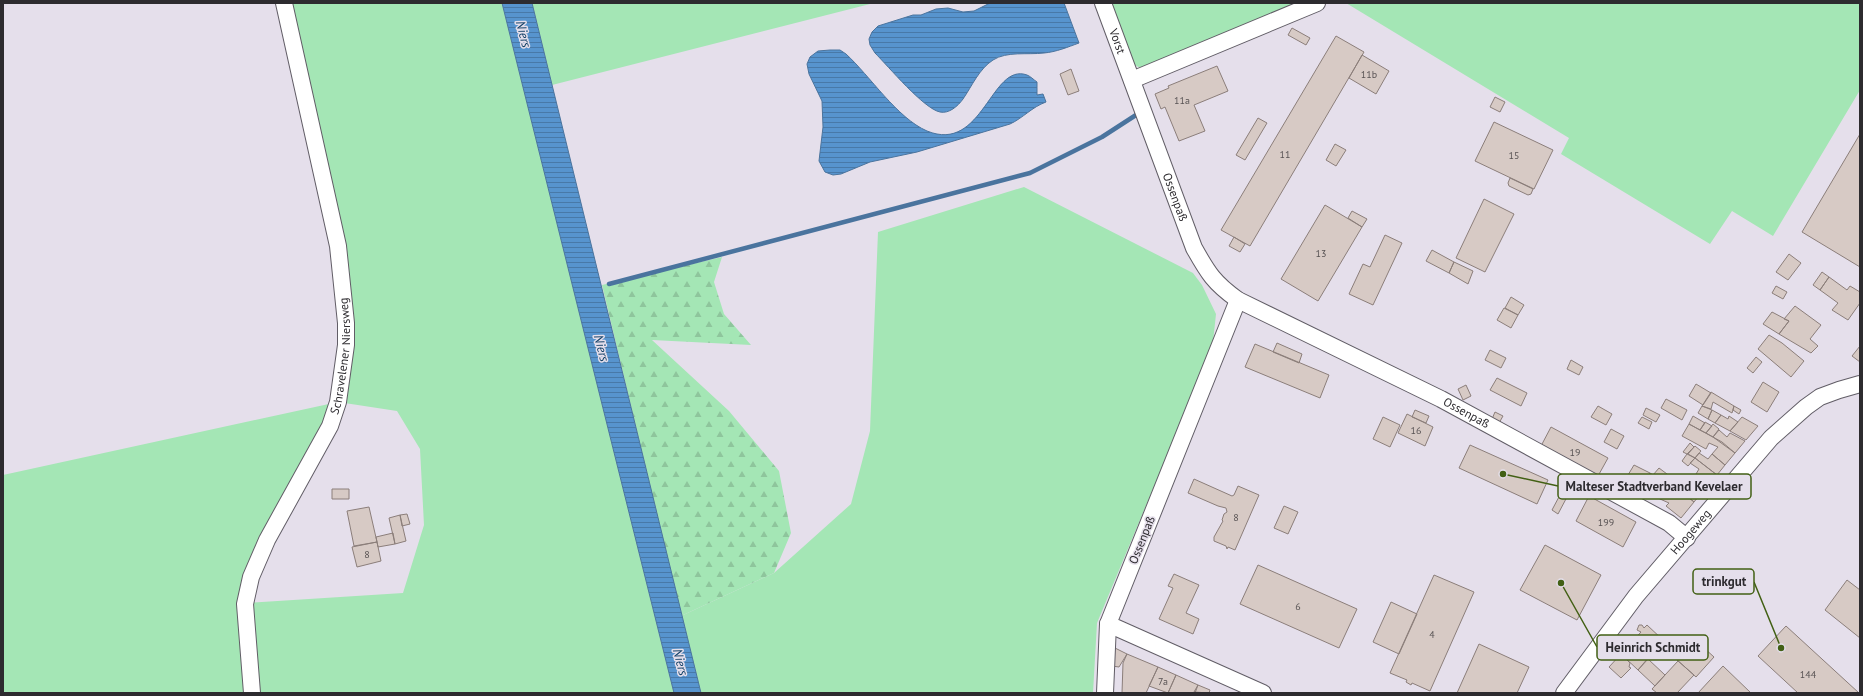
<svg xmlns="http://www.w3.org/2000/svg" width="1863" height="696" font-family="'PT Sans',sans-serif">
<defs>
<pattern id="forest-firs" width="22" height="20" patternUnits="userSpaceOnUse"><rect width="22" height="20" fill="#a4e6b5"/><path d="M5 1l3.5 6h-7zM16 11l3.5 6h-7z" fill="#8ec59c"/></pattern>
<pattern id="water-rules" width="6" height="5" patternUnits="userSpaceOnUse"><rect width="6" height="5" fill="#5794ce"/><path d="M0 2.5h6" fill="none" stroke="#4879a8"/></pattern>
</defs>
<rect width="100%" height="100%" fill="#e5dfeb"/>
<path fill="#a4e6b5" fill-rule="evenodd" d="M 284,3 L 502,3 L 674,693 L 3,693 L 3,475 L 338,402 L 346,345 L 338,246 ZM 338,402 L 397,411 L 420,449 L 424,525 L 403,593 L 245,603 Z
M 532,3 L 874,3 L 552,85 Z
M 1107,3 L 1307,3 L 1144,70 L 1131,63 Z
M 1346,3 L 1860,3 L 1860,90 L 1773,236 L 1732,211 L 1710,244 L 1561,154 L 1569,138 Z
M 1024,187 L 1193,273 L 1202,285 L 1216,314 L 1210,370 L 1170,448 L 1097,623 L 1093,693 L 701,693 L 681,616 L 774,573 L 851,504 L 870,431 L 878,232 Z"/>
<path fill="url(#forest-firs)" d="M 722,257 L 714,282 L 724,314 L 751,345 L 652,340 L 729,411 L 779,471 L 791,533 L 774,573 L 681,616 L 602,285 Z"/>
<path fill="url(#water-rules)" stroke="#4a749e" d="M 502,3 L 532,3 L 701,693 L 674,693 Z
M 990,3 L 1064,3 L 1079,43 C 1068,47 1056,52 1044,53 C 1027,55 1007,51 993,60 C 979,69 972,86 963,99 C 958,106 949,114 940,112 C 924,109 888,66 875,53 L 870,45 L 869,39 L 872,32 L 878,26 L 913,15 L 921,15 L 936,9 L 948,8 L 963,12 L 974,11 Z
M 830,50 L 840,50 L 846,54 C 870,76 897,118 927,131 C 983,154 991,62 1027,75 C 1030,76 1034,80 1037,82 L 1037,95 L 1043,94 L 1046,102 C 1032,107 1023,118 1010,124 L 917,152 L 870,162 L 841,174 L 833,175 L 825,172 L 819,161 L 823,127 L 822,101 L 809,74 L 807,64 L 810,57 L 818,51 Z"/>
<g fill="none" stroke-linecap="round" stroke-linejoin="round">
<path stroke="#4a749e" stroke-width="4.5" d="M 609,284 L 1030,173 L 1102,137 L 1136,115"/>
</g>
<path fill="#d7cac5" stroke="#8b7e7a" d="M 1292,28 L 1310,38 L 1306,45 L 1288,35 Z
M 1336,36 L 1364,52 L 1250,246 L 1221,230 Z
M 1362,55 L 1389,71 L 1376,94 L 1349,78 Z
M 1217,66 L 1228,91 L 1194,105 L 1205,131 L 1179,141 L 1165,107 L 1161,109 L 1155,94 L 1169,88 L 1168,86 Z
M 1071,69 L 1079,91 L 1068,95 L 1060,74 Z
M 1495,97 L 1505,102 L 1500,112 L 1490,107 Z
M 1258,118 L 1267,123 L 1245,160 L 1236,155 Z
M 1494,122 L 1553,150 L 1534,189 L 1475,161 Z
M 1860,134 L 1860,267 L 1802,232 Z
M 1335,144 L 1346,150 L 1336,166 L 1326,160 Z
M 1510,178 L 1533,189 L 1531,194 L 1528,195 L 1509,186 L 1508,183 Z
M 1484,199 L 1514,214 L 1485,272 L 1456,258 Z
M 1325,205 L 1362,227 L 1318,301 L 1281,279 Z
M 1352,211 L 1367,219 L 1362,227 L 1348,218 Z
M 1385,235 L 1402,243 L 1373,305 L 1349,294 L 1363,264 L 1370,267 Z
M 1234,237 L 1245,244 L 1240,252 L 1229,246 Z
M 1432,250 L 1454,262 L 1449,273 L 1426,261 Z
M 1789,254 L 1801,263 L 1788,280 L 1776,272 Z
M 1454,262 L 1473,271 L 1468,284 L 1449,273 Z
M 1822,272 L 1829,277 L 1820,290 L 1813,285 Z
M 1829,277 L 1847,290 L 1850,286 L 1860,292 L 1860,303 L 1848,320 L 1832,310 L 1838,303 L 1820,290 Z
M 1776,286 L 1787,292 L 1783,299 L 1772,293 Z
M 1511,297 L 1524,305 L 1518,315 L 1505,308 Z
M 1795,306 L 1821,325 L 1810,339 L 1818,346 L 1811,353 L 1779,334 L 1789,321 L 1784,319 Z
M 1504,308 L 1518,315 L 1511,328 L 1497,320 Z
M 1772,312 L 1789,321 L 1779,334 L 1763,324 Z
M 1769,335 L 1782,343 L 1804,361 L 1791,377 L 1758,349 Z
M 1277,343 L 1302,354 L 1299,363 L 1273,352 Z
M 1255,344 L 1329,375 L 1320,398 L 1245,367 Z
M 1860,346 L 1860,362 L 1852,356 Z
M 1490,350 L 1506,358 L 1501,368 L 1485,360 Z
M 1756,357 L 1762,362 L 1753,373 L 1747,368 Z
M 1571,360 L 1583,367 L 1579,375 L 1567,369 Z
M 1497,378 L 1527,393 L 1521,406 L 1490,390 Z
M 1763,382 L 1779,392 L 1767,412 L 1751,402 Z
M 1696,384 L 1711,393 L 1703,405 L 1689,396 Z
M 1466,385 L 1471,396 L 1463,400 L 1458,389 Z
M 1711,392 L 1734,406 L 1732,413 L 1713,402 L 1711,409 L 1702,406 Z
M 1666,399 L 1687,410 L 1682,420 L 1661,408 Z
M 1598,406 L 1612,414 L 1606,425 L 1591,417 Z
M 1702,406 L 1712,410 L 1708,419 L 1698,413 Z
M 1734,406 L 1741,410 L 1739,414 L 1733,410 Z
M 1646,408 L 1660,415 L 1656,422 L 1643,415 Z
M 1415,410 L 1429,416 L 1426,423 L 1412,417 Z
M 1712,410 L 1721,415 L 1715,423 L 1708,419 Z
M 1495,412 L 1503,416 L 1499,423 L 1492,419 Z
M 1407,414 L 1433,427 L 1425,446 L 1398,433 Z
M 1721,415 L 1728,419 L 1729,416 L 1738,422 L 1730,431 L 1715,423 Z
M 1693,416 L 1705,423 L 1700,430 L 1689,424 Z
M 1383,417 L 1400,425 L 1390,447 L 1373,439 Z
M 1642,417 L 1652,422 L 1649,429 L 1638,423 Z
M 1742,417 L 1758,426 L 1746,440 L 1730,431 Z
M 1705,422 L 1712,426 L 1706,433 L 1700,430 Z
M 1689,424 L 1722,442 L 1735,453 L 1725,465 L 1712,454 L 1718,447 L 1709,443 L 1706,449 L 1682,436 Z
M 1713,424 L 1719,429 L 1713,437 L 1706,433 Z
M 1551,427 L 1608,458 L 1598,476 L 1541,446 Z
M 1611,429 L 1624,436 L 1617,449 L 1604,442 Z
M 1719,430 L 1727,437 L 1730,433 L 1745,441 L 1735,453 L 1713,437 Z
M 1690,443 L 1694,447 L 1687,454 L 1683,452 Z
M 1470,445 L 1548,480 L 1537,504 L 1459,468 Z
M 1695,446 L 1701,451 L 1695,458 L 1688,454 Z
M 1699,453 L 1708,459 L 1712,454 L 1725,465 L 1717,475 L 1695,458 Z
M 1687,454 L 1695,458 L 1688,466 L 1682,461 Z
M 1695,458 L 1717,475 L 1709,485 L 1696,474 L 1699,469 L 1690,463 Z
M 1634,465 L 1650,473 L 1642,489 L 1625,480 Z
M 1659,468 L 1667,474 L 1662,480 L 1653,475 Z
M 1650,473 L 1670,486 L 1660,499 L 1642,489 Z
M 1667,474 L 1682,488 L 1693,475 L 1707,486 L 1694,502 L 1680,490 L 1670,486 L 1662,480 Z
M 1194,479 L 1232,496 L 1234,495 L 1238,486 L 1259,495 L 1235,550 L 1228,547 L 1227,549 L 1226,546 L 1214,541 L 1214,537 L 1223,521 L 1222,520 L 1224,514 L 1227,512 L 1226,508 L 1218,506 L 1188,493 Z
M 1670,485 L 1680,490 L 1694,502 L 1681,518 L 1666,506 L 1669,503 L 1660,499 Z
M 332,489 L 349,489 L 349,499 L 332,499 Z
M 1561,493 L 1567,497 L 1558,514 L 1552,510 Z
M 1589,496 L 1636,522 L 1623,547 L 1576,521 Z
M 1284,506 L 1298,512 L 1288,534 L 1274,528 Z
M 369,507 L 377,542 L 354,546 L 347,511 Z
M 407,514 L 410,524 L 402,526 L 400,515 Z
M 400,515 L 406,541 L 395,544 L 389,518 Z
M 393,533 L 395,544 L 378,547 L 376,537 Z
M 377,542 L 381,561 L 357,567 L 352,547 Z
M 1545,545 L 1601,575 L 1577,620 L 1520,590 Z
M 1258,565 L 1357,609 L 1339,648 L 1240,604 Z
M 1174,574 L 1199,585 L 1186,613 L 1199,619 L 1193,634 L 1159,619 L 1173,588 L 1168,586 Z
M 1434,575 L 1474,592 L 1430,691 L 1412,683 L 1411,685 L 1406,682 L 1407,680 L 1390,673 Z
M 1847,580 L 1860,590 L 1860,638 L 1825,610 Z
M 1391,602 L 1417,614 L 1399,654 L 1373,642 Z
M 1639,625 L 1642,625 L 1644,628 L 1647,625 L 1663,640 L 1638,670 L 1621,654 L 1641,632 L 1637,630 Z
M 1786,626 L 1859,693 L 1798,693 L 1758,656 Z
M 1693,638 L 1714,657 L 1696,677 L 1675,658 Z
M 1479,644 L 1529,667 L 1517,693 L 1457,693 Z
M 1113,647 L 1127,654 L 1119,667 L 1112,666 Z
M 1127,654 L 1158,667 L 1146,693 L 1122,693 L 1123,663 Z
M 1621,654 L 1630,663 L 1629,667 L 1631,668 L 1621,678 L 1609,667 Z
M 1648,659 L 1665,675 L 1655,686 L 1638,670 Z
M 1678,661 L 1694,675 L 1677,693 L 1657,693 L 1652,689 Z
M 1723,666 L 1751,693 L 1698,693 Z
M 1158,667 L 1176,675 L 1168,693 L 1149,686 Z
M 1176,675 L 1198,685 L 1195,693 L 1168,693 Z
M 1198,685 L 1210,690 L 1209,693 L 1194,692 Z"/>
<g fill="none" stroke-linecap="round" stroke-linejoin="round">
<defs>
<g id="minor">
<path id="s1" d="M 1103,3 L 1194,248 C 1208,273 1214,283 1238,300 L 1441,399 L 1669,523 L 1687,538"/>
<path d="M 1132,80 L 1317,3"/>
<path d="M 1238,300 L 1108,624 L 1263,693"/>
<path id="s2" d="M 252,693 L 245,604 L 251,577 L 267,540 L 330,426 L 338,402 L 346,345 L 346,323 L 338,246 L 284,3"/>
<path d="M 1105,693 L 1108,624"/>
<path id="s3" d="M 1564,693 L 1636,596 L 1771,438 L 1806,407 L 1820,397 L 1839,390 L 1860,384"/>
</g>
</defs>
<use href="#minor" stroke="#615d66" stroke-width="18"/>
<use href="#minor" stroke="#fff" stroke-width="16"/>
</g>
<g text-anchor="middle" stroke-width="3" stroke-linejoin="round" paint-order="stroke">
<g font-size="10" fill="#585354">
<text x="1369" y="78">11b</text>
<text x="1182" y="104">11a</text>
<text x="1285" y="158">11</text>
<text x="1514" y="159">15</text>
<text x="1321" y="257">13</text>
<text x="1416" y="434">16</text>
<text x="1575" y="456">19</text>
<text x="1236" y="521">8</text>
<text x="1606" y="526">199</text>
<text x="367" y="558">8</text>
<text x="1298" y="610">6</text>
<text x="1432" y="638">4</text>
<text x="1808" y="678">144</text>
<text x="1163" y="685">7a</text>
</g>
<g font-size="12" fill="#2d2b2f" stroke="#e5dfeb">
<text dy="4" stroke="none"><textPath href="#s1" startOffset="41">Vorst</textPath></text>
<text dy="4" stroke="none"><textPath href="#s1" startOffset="207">Ossenpaß</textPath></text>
<text dy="4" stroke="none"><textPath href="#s2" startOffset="359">Schravelener Niersweg</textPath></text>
<text dy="4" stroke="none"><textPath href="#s1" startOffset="585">Ossenpaß</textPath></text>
<text dy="4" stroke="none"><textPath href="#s3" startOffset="205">Hoogeweg</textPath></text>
<text transform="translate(1142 540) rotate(-68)" y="4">Ossenpaß</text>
</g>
<g font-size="13" font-style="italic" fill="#134067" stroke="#e5dfeb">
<text transform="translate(524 34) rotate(76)" y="5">Niers</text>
<text transform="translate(602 348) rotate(76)" y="5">Niers</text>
<text transform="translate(681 662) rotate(76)" y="5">Niers</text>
</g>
</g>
<path fill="none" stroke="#426014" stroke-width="1.5" d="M1503 474L1558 486M1781 648L1754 582M1561 583L1597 647"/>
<g fill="#426014" stroke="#e5dfeb" stroke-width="1.5">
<circle cx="1503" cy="474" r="4"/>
<circle cx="1781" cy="648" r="4"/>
<circle cx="1561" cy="583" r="4"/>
</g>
<g fill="#e5dfeb" stroke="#426014" stroke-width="1.5">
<rect x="1558" y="474" width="193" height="25" rx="4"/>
<rect x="1693" y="569" width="61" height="25" rx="4"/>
<rect x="1597" y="635" width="111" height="25" rx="4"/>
</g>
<g font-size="13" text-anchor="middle" font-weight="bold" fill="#2d2b2f">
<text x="1654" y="491">Malteser Stadtverband Kevelaer</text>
<text x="1724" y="586">trinkgut</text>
<text x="1653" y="652">Heinrich Schmidt</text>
</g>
<rect width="1863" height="696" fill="none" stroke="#2d2b2f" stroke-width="8"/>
</svg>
